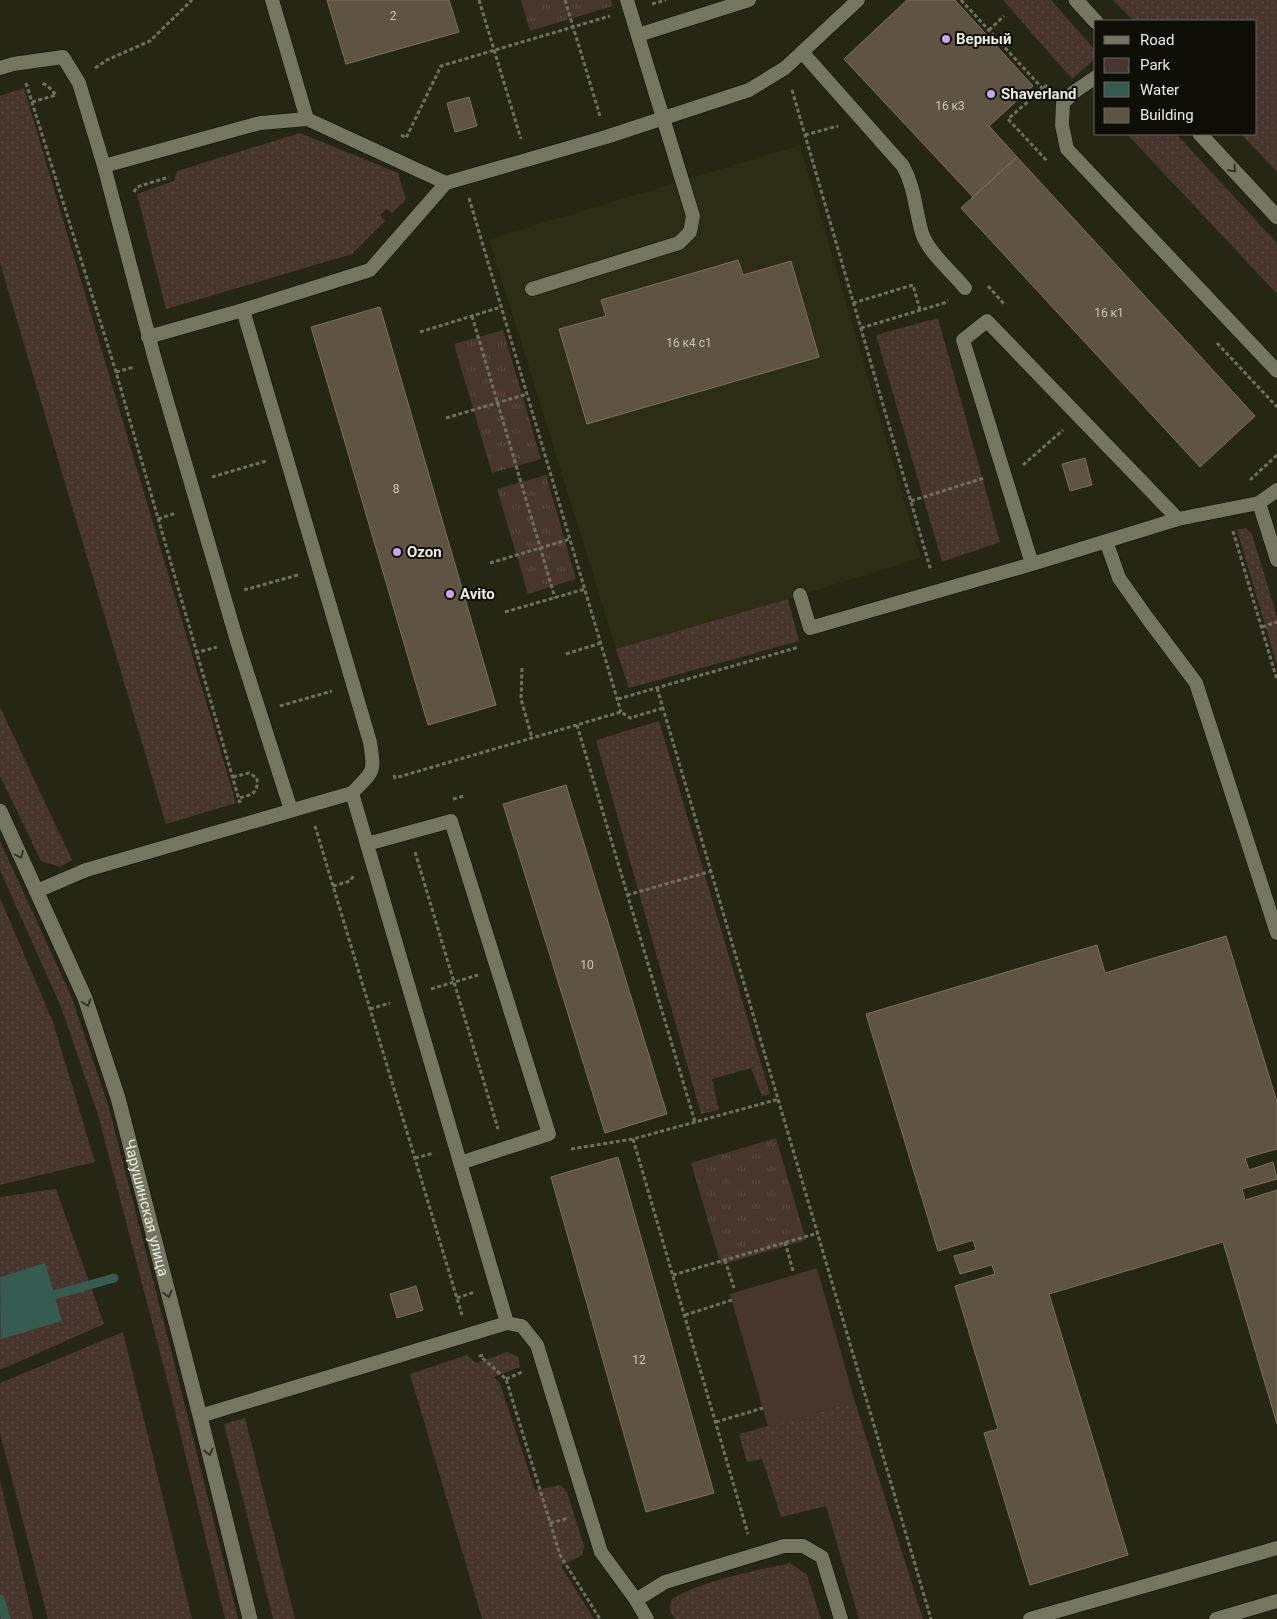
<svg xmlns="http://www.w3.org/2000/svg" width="1277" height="1619" font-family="Roboto,sans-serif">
<defs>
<pattern id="grass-dots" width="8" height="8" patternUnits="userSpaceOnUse" patternTransform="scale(1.25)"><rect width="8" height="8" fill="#47352e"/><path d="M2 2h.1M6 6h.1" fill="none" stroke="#594942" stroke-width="1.8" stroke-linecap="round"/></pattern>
<pattern id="park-tufts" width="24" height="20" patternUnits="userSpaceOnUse" patternTransform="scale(1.25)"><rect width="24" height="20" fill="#47352e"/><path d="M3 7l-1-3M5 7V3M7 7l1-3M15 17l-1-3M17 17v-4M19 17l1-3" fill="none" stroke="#594942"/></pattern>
</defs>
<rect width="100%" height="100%" fill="#252614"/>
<path fill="#2c2d14" d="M 800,145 L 921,558 L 788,599 L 616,649 L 489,239 Z"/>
<path fill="url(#grass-dots)" d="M 1003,0 L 1051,0 L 1096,51 L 1096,58 L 1072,79 Z
M 1113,0 L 1277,0 L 1277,172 L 1241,134 L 1256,134 L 1256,21 L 1134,21 Z
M 24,88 L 236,803 L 166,824 L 0,263 L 0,96 Z
M 300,133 L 398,173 L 406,199 L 392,213 L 387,209 L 380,215 L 385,221 L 352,254 L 166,309 L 137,194 L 174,181 L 177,171 Z
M 1127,134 L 1176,134 L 1277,243 L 1277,294 Z
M 938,318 L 1000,542 L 942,562 L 876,335 Z
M 1246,528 L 1252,534 L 1277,617 L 1277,666 L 1237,530 Z
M 788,599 L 799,641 L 629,688 L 616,649 Z
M 0,707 L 72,860 L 60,867 L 41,861 L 0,776 Z
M 659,721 L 770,1094 L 762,1096 L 751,1068 L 712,1079 L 719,1110 L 701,1114 L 596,740 Z
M 0,841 L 71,996 L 109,1108 L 179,1382 L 238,1619 L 225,1619 L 171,1395 L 99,1118 L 61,1007 L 0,870 Z
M 0,898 L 53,1022 L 95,1162 L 0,1185 Z
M 56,1189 L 104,1324 L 0,1370 L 0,1197 Z
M 123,1332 L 192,1619 L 48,1619 L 0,1433 L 0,1383 Z
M 507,1352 L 518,1357 L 520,1367 L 494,1377 L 500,1384 L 535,1490 L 561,1485 L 567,1492 L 584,1546 L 582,1555 L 561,1566 L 594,1619 L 482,1619 L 410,1374 L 467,1355 L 476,1363 Z
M 855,1402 L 923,1619 L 859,1619 L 826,1506 L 781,1517 L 762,1459 L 747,1462 L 739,1434 Z
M 245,1418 L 295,1619 L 273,1619 L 224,1424 Z
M 0,1480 L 33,1619 L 0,1619 Z
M 790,1563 L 807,1575 L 821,1619 L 675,1619 L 670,1611 L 671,1600 C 699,1581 756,1571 790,1563 Z"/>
<path fill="url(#park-tufts)" d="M 521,0 L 611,0 L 613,6 L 530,31 Z
M 503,330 L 541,459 L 492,473 L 454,344 Z
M 546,475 L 576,579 L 528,594 L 497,489 Z
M 776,1138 L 806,1240 L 721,1265 L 691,1163 Z"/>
<path fill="#47352e" d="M 817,1268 L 855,1402 L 768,1427 L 730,1294 Z"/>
<path fill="#365b51" d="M 45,1263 L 62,1321 L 1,1339 L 0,1277 Z"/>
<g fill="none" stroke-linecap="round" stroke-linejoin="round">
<path stroke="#365b51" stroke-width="9" d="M 54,1295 L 114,1278
M 0,1599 L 6,1619"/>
</g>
<path fill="#5f5343" stroke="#7d705f" d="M 327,0 L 449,0 L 459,32 L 346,64 Z
M 907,0 L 955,0 L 1033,86 L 989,126 L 1017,157 L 973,197 L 844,59 Z
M 469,97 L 477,126 L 455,132 L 447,103 Z
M 1017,157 L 1255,416 L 1200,467 L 961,208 Z
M 738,260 L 743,275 L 791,261 L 819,357 L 587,424 L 559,329 L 606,316 L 601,300 Z
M 380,307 L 496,705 L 428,725 L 311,327 Z
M 1085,458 L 1092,485 L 1070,491 L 1062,464 Z
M 566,785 L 667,1114 L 605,1133 L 503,804 Z
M 1226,936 L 1277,1102 L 1277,1149 L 1245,1158 L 1249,1170 L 1273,1162 L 1277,1179 L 1242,1189 L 1245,1200 L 1277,1190 L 1277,1424 L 1223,1242 L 1049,1294 L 1128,1555 L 1030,1585 L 984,1433 L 998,1429 L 955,1286 L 995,1274 L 992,1265 L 960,1274 L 954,1256 L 976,1250 L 973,1240 L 938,1251 L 866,1014 L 1097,945 L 1105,973 Z
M 618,1157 L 714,1493 L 646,1512 L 551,1177 Z
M 416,1286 L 423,1310 L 397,1318 L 390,1294 Z"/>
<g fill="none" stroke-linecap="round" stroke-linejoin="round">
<defs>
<path id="service" d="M 272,0 L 307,119
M 638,35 L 749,0
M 802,52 L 903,166 C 915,188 915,209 922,233 C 928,252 952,272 965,288
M 0,68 L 13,64 L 63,57 L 79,83 L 104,166 L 155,360 L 237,641 L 291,810
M 1096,77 L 1074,92 L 1063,103 L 1062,125 L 1067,149 L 1277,371
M 104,166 L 260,123 L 307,119 L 446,183 L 606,137 L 749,90 L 785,68 L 858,0
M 532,289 L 679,243 L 690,232 L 693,216 L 627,0
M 148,337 L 243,310
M 1277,490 L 1259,503 L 1277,560
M 1106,541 L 1119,578 L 1148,619 L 1196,683 L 1277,933
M 1032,564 L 963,340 L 987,321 L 1178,519
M 800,595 L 810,628 L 1032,564 L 1178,519 L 1259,503
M 352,793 C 374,770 375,774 370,742 L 243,310 L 370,270 L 446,183
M 367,844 L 451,821 L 549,1134 L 460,1163
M 37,891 L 86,870 L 352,793 L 507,1323 L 522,1326 L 537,1345 L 601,1552 L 636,1600 L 647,1619
M 200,1416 L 507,1323
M 636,1600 L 665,1582 L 784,1546 L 803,1546 L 822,1557 L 841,1619
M 1030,1619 L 1277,1548
M 1216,1619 L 1277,1601"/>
<g id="minor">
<path id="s1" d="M 0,811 L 85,998 L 118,1098 L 200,1416 L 250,1619"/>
</g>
<path id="tertiary" d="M 1076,0 L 1096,22
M 1200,134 L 1277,217"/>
</defs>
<use href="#service" stroke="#0f0f02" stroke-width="15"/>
<use href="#minor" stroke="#0f0f02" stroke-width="16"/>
<use href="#tertiary" stroke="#0f0f02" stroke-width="16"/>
<path stroke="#6f7061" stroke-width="3" stroke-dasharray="4 2.5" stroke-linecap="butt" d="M 479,0 L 521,139
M 565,0 L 600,116
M 961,0 L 1043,89
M 652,4 L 666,0
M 989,30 L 1004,16
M 95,68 L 107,60 L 150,41 L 192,0
M 26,83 L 116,372 L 240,803
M 1047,85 L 1008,119 L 1047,161
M 792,90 L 931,571
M 32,102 L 56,95 L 48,86 L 42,83
M 401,135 L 406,138 L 441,66 L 610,16
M 805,135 L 838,126
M 134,192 L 137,187 L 169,177
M 469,198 L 621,712
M 988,286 L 1004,304
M 853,303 L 913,285 L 920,310
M 472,316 L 555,598
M 861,328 L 944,303 L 948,300
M 420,332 L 501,307
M 1217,343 L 1277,407
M 116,372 L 134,367
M 446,418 L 527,394
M 1023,465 L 1063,430
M 212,477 L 266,461
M 1250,480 L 1277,455
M 911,501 L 984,478
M 158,519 L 176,513
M 1233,531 L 1277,680
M 490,563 L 570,539
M 244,590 L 298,575
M 505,612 L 585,589
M 1262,627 L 1277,622
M 195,653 L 217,647
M 566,654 L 601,643
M 522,668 L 521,699 L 532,738
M 657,688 L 931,1619
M 618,699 L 799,647
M 280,706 L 332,691
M 577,725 L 695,1122
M 394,775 L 395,778 L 621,712 L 630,718 L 663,708
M 233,777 L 249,773 L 257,778 C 258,794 253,794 239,798
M 453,799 L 464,796
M 315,826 L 462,1315
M 415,852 L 498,1129
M 333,886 L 350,881 L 354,875
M 627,895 L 712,871
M 431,989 L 478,975
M 370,1009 L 390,1003
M 633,1139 L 748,1534
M 571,1149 L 633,1139 L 779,1099
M 415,1158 L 434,1153
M 785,1242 L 793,1271
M 725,1260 L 734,1288
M 673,1275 L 818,1233
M 457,1298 L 475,1292
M 685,1315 L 732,1300
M 483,1355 L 480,1356 L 506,1379 L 560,1555 L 600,1619
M 506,1379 L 522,1372
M 716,1422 L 763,1408
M 550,1523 L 569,1518"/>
<use href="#service" stroke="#757662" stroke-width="14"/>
<use href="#minor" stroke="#757662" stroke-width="15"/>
<use href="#tertiary" stroke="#757662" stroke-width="15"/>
</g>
<defs><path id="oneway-chevron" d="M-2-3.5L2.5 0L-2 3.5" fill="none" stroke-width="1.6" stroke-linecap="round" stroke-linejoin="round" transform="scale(1.25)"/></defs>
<g stroke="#323227">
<use href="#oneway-chevron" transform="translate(1233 169) rotate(47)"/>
<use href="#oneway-chevron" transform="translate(20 855) rotate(65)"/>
<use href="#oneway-chevron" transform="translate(87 1003) rotate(71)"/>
<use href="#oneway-chevron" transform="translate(168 1294) rotate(75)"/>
<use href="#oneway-chevron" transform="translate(209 1452) rotate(76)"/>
</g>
<g fill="#c6a6f0" stroke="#0e0e07" stroke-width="2">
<circle cx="946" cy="39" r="5"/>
<circle cx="991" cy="94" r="5"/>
<circle cx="397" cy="552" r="5"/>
<circle cx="450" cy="594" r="5"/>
</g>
<g text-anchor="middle" stroke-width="4" stroke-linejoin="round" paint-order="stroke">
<g font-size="12" fill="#c9c6ba">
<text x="393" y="20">2</text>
<text x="950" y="110">16 к3</text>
<text x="1109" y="317">16 к1</text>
<text x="689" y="347">16 к4 с1</text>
<text x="396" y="493">8</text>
<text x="587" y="969">10</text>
<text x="639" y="1364">12</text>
</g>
<g font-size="15" font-weight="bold" fill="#ecede2" stroke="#0e0e07" text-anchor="start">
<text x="956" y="44">Верный</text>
<text x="1001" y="99">Shaverland</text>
<text x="407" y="557">Ozon</text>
<text x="460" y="599">Avito</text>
</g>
<g font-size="15" fill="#ecede2" stroke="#0e0e07">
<text dy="5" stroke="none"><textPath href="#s1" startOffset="424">Чарушинская улица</textPath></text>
</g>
</g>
<rect x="1094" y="20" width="162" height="115" fill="#0e0e07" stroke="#67675f"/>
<rect x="1104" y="36" width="25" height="8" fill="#757662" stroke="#67675f"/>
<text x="1140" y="45" font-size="15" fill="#ecede2">Road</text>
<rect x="1104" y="58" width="25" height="15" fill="url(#park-tufts)" stroke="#67675f"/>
<text x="1140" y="70" font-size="15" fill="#ecede2">Park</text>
<rect x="1104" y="82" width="25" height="15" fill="#365b51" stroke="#67675f"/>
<text x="1140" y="95" font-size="15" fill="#ecede2">Water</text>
<rect x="1104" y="108" width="25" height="15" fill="#5f5343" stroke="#67675f"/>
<text x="1140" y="120" font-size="15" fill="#ecede2">Building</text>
</svg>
